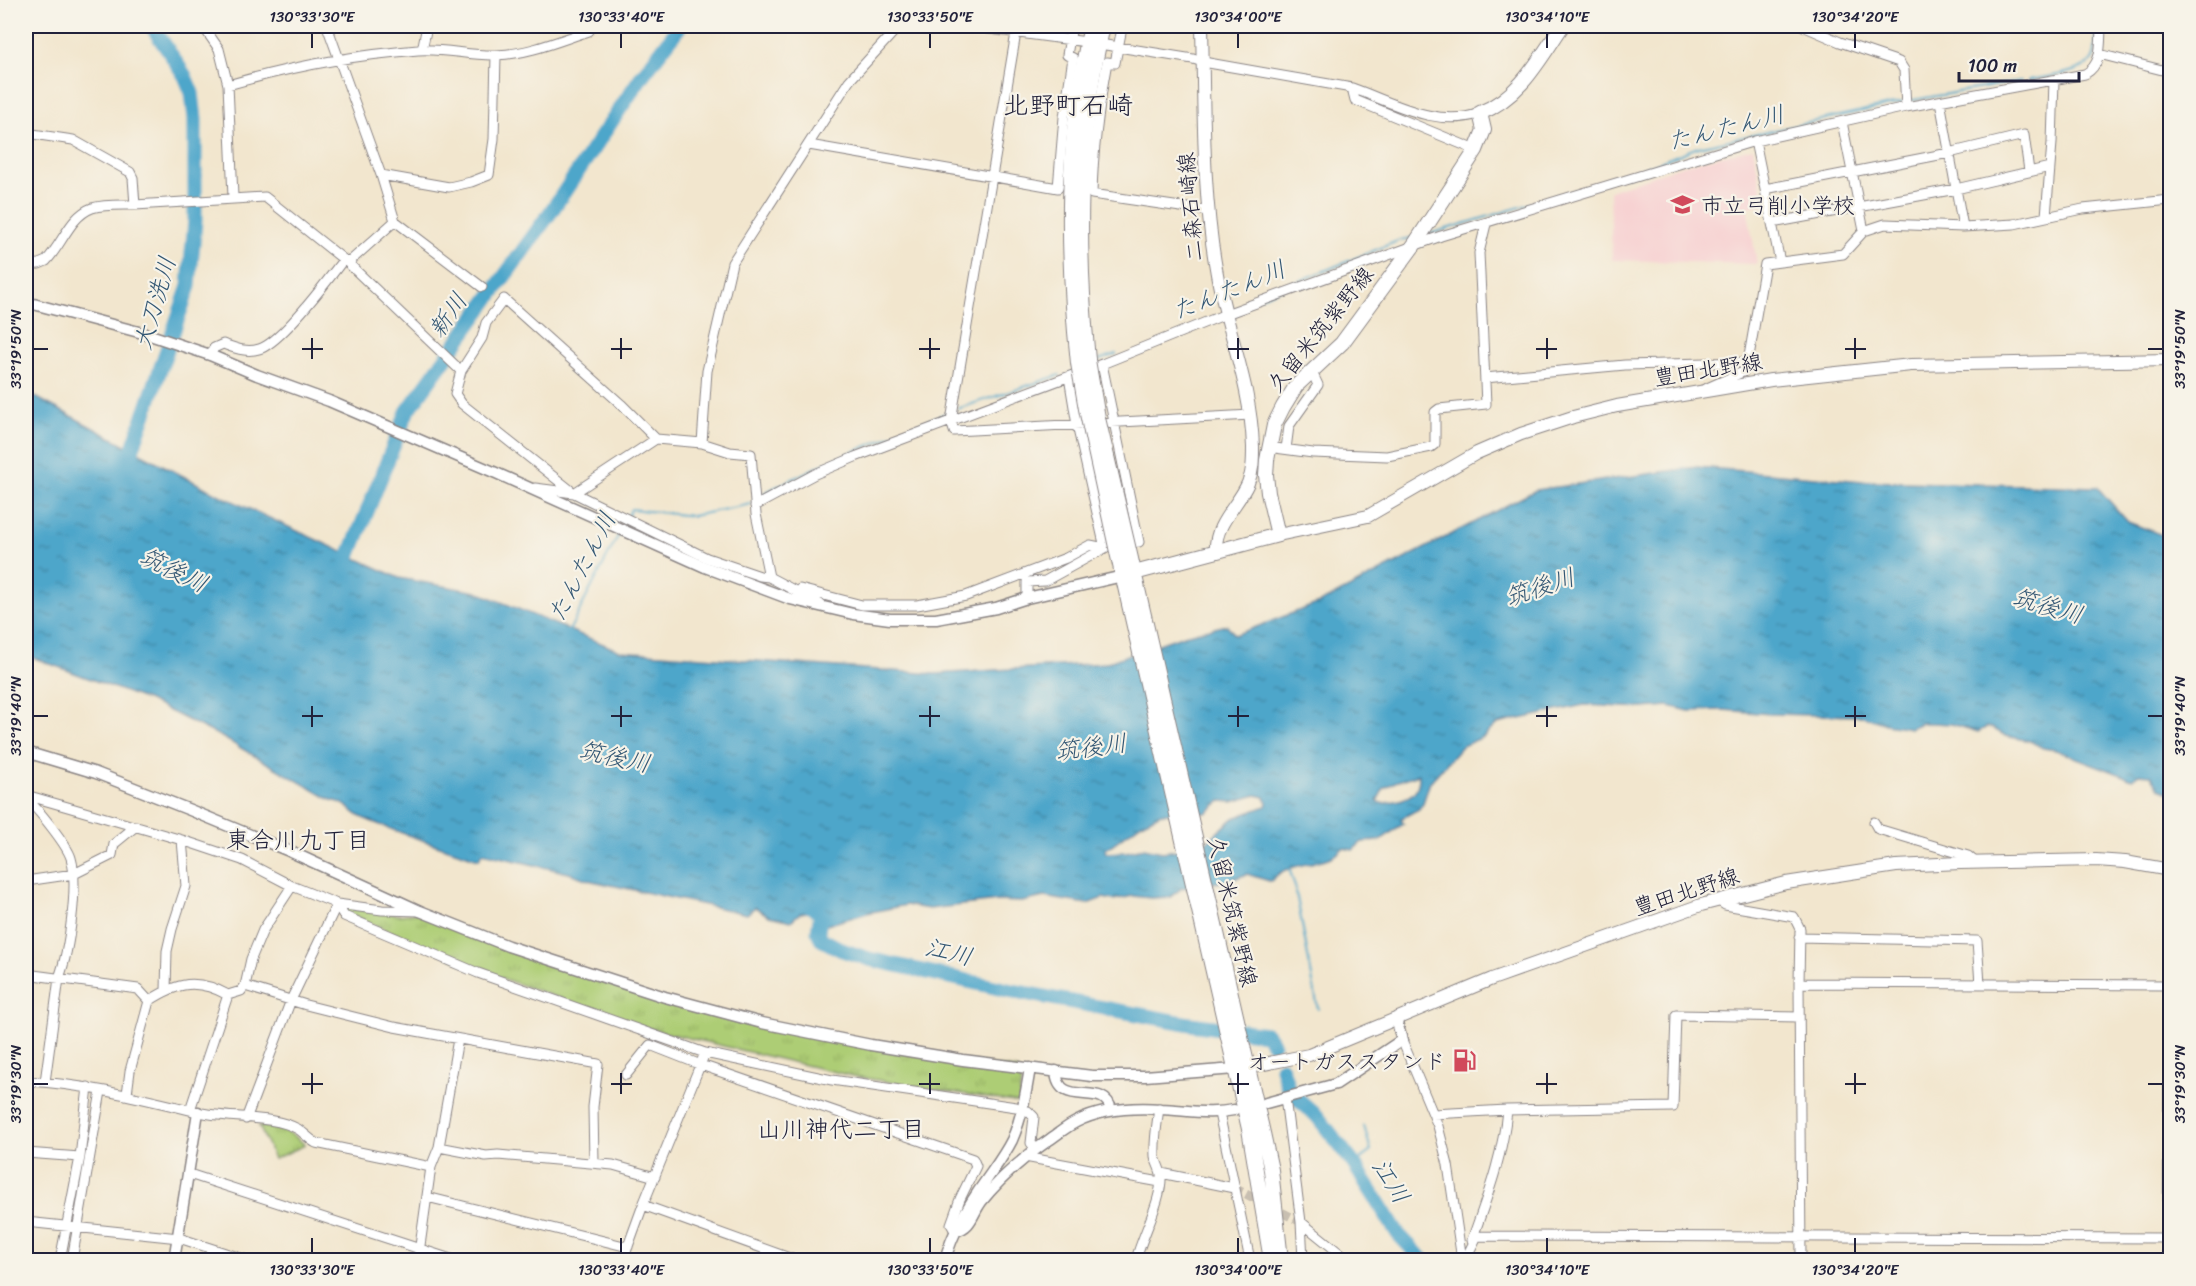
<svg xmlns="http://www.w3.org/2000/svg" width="2196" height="1286" font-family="Sriracha,'Klee One',sans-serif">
<defs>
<pattern id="grass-tufts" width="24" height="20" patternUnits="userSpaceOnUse" patternTransform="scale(1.5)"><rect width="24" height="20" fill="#adcd74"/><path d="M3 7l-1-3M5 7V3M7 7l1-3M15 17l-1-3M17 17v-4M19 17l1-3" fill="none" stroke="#95b065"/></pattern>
<pattern id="water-ripples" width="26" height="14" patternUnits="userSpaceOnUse" patternTransform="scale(1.5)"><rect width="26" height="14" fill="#4da6ca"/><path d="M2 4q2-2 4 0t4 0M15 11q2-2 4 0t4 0" fill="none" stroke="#4087a5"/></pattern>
</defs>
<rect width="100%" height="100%" fill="#f7f3e8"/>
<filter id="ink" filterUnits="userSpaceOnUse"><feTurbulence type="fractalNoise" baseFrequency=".0167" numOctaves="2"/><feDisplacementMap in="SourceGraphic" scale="12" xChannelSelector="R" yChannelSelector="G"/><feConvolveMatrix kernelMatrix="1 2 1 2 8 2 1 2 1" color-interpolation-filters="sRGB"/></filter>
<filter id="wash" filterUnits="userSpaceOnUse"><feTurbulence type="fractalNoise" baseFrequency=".008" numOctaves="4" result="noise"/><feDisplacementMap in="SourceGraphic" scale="24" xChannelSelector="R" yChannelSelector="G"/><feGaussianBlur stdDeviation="1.35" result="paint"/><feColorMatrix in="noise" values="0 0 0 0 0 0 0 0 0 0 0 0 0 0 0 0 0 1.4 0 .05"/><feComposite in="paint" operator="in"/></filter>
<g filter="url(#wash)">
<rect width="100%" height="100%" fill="#f2e6ce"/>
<path fill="#f7cfd0" d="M 1753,148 L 1764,204 L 1747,207 L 1757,264 L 1612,260 L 1610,191 L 1681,166 Z"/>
<path fill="url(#grass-tufts)" stroke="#687858" stroke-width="1.5" d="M 343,907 L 398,915 L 420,913 L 520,954 L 620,988 L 728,1019 L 1018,1070 L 1021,1079 L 1019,1103 L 852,1076 L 646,1028 L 484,972 L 347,913 Z
M 259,1126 C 280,1129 289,1130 305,1145 L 274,1159 Z"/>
<path fill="url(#water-ripples)" stroke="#386482" stroke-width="1.5" fill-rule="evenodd" d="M 26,392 L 213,492 L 399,578 L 477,592 L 620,651 L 935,674 L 1106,663 L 1184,635 L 1227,625 L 1235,635 L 1322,602 L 1536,490 L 1697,467 L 1863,481 L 2097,487 L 2128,522 L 2170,538 L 2170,792 L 2159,788 L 2151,775 L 2139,774 L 2132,779 L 2056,750 L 2043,748 L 2030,741 L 2006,736 L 1992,728 L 1987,727 L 1978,732 L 1952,724 L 1933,723 L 1921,723 L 1910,728 L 1886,724 L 1863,716 L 1771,714 L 1723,710 L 1689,711 L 1669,706 L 1642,708 L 1584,705 L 1497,724 L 1483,737 L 1462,746 L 1430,782 L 1423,803 L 1419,809 L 1400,819 L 1404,824 C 1394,828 1387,838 1377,841 C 1372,842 1367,841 1362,842 L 1353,850 L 1343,848 C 1328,867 1284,861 1273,880 L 1269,881 L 1247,874 L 1231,880 L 1182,888 L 1170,897 L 1151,898 L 1133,896 L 1113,900 L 1103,898 L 1087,904 L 1044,897 L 1022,902 L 997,901 L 929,909 L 906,905 L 867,913 L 827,925 L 812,911 L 800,913 L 791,921 L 769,916 L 755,907 L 747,914 L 592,881 L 569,873 L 482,853 L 479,859 C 440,846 401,834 363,818 C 349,812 349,803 331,800 L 220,736 L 147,700 L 26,655 ZM 1419,774 C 1420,794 1408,799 1391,802 C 1384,803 1383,805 1377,801 L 1384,788 L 1395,782 ZM 1256,795 L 1265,797 L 1267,803 L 1266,806 L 1234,818 L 1204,844 L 1179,850 L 1162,852 L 1144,848 L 1126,852 L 1106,853 L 1105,850 L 1143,822 L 1161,813 L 1206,813 L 1221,801 L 1233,802 Z"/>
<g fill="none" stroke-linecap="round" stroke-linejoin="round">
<path stroke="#4da6ca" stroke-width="2" d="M 2029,80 C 2046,77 2090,73 2094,55 C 2097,46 2095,35 2096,26
M 1908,101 L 2021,81
M 1625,176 L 1698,147 L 1903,102
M 1426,235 L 1608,181
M 1258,298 L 1400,240 L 1412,238
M 1093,362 L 1116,354
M 957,409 L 1060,375
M 758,498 L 766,492 L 817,467 L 949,412
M 628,516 L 631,509 L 692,516 L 751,504
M 569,631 L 620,532
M 1289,868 L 1295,887 L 1318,1009
M 1354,1164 L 1371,1151 L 1364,1126
M 73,1225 L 87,1148
M 66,1260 L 72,1231"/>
<path stroke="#4da6ca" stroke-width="15" d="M 126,468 L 189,286 L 195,221 L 195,119 L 192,93 L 185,76 L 152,26
M 342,574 L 407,412 L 550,213 L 642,76 L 680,26
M 809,905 L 821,914 L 818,931 L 821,939 L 842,950 L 869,959 L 1008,990 L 1190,1024 L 1266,1034 L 1273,1043
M 1282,1068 L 1289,1091 L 1317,1116 L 1354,1164 L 1398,1234 L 1423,1260"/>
</g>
</g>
<g filter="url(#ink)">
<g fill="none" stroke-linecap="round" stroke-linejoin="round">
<path stroke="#c8bfb1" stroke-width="9" stroke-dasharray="9 4.5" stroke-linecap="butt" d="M 1234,1188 L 1301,1222"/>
<defs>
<path id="minor" d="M 203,26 L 219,49 L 228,85 L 233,197
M 327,26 L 381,175 L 395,221 L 482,287
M 966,26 L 1087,42 L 1193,59 L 1203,62 L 1352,88 L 1355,100 L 1476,150
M 1115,26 L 1121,33 L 1115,63 L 1107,62 C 1099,105 1093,149 1092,194 L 1208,211
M 1803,26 L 1840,42 L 1899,62 L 1904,70 L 1906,107
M 1016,33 L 951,421 L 954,431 L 1251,415
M 422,50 L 427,26
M 2099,54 L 2170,72
M 228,85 C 290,67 354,55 418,50 C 444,48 470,56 496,55 C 529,54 558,41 589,31 L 592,26
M 1352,88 C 1392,102 1437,129 1480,113
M 1940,101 L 1963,227
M 1842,122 L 1864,231
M 26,133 L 73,140 L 130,172 L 133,178 L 135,205 L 265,197 L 348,263 L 461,371
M 1755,141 L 1780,262
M 809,145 L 1058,188 L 1064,117 L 1073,58 L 1067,55 L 1072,26
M 381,175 L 449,187 L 471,182 L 489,175 L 494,139 L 496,55
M 1765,189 L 1949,153 L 2024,135 L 2029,171
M 2046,216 L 2052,143 L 2054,80
M 1772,223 L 1956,189 L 2050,167
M 348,263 L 395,221
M 26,265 L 39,264 L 46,261 C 62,245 70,216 92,208 C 104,204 122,205 135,205
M 210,355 L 214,348 L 223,344 C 235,348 246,353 259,349 C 281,343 328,280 343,260
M 1102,364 L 1139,542 L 1124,544
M 1485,378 L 1625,365 L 1748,362
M 1707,388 L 1743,372 L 1748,362 L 1765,264 L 1843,254 L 1864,231 L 1885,224 L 1963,227 L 2014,224 L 2083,209 L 2170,200
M 656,439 L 574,493 L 462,404 L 455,394 L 461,371 L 482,338 L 486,323 L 504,299 L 621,404 L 656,439 L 702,443 L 730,452 L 751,454 L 756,514 L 769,577 L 820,604
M 702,443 L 707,371 L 732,263 L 849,81 L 899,26
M 1275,448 L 1313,453 L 1387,456 L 1431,447 L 1435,444 L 1435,412 L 1439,409 L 1486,404 L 1479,253 L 1486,224
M 1286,449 L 1289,426 L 1318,385 L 1312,372
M 535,488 L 574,493 L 707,558 L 760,576 L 769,577
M 755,506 L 815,474 L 855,457 L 1102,364 L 1226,314 L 1441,236 L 1755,141 L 1906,107 L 2085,74 C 2103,64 2100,43 2101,26
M 800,589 L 862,605 L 917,605 L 966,596 L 1066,558 L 1090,545 L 1105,548 L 1077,425 L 1069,377
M 1027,598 L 1027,582 L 1045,581 L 1105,548
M 26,795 L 182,840 L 186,886 L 172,929 L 167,951 L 166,990
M 26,799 C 37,807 67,845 71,858 C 79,885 69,951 59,978 L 45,1082
M 1874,822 L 1878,829 L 1968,856 L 1975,862
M 182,840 L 242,860 L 292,886 L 337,904 L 382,910 L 420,911
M 26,881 L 74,874 L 112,855 L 114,844 L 136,826
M 1719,901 L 1725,905 L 1794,917 L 1800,929 L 1799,983 L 1801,1260
M 337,904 L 344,916 L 478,973 L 705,1053 L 643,1205 L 623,1260
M 1799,937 L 1977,941 L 1980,984
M 26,974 L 138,989 L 149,1001
M 1799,983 L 2167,985 L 2169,991 L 2168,1260
M 245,986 L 306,1005 L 394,1027 L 598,1064 L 593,1107 L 594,1163
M 1402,1040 L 1438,1126 L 1448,1165 L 1462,1260
M 705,1053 L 832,1080 L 1016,1107
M 626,1075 L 650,1045 L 701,1065 L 973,1159 L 976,1166 L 960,1199 L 951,1224 L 955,1231
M 26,1081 C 85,1084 140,1098 198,1112 C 227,1119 274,1115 298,1129 C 304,1133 309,1139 316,1143 L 431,1167
M 127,1094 L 130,1071 L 149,1001 C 178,982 197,978 228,995 L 241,991 L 245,986 L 251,959 L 263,930 L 292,886
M 1285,1098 L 1301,1222 L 1303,1260
M 190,1110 L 228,995
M 1028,1111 L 1034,1117 L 1031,1143 L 1036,1149
M 1219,1113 L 1250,1260
M 1433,1114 L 1507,1110 L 1673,1107 L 1676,1015 L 1799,1017
M 246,1119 L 291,1000 L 337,904
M 439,1147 L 486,1156 L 498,1155 L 613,1165 L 655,1177
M 26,1153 L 80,1157
M 1025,1157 L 1160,1182
M 1161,1173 L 1234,1188
M 189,1174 L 454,1260
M 427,1197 L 628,1247
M 643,1205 L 795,1260
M 26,1222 L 179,1238 L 247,1260
M 1301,1222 L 1348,1260
M 1472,1240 C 1487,1197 1503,1156 1507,1110
M 60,1260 L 80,1157 L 88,1087
M 72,1260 L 101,1091
M 418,1260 L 431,1167 L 439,1147 L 458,1039
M 1136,1260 C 1142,1235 1163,1199 1161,1174 C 1160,1168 1156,1162 1155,1156 C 1154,1140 1157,1124 1159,1108
M 1465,1260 L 1477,1236 L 2170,1238"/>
<path id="tertiary" d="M 26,302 L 150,335 L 210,355 L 257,375 L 329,401 L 496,473 L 705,567 L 790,599 L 853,614 L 890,619 L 936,619 L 996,608 L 1027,598 L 1123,576
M 26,752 L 96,773 L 190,810 L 289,851 L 420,911 L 508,946 L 665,997 L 762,1023 L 871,1045 L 963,1060 L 1092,1076 L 1145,1076 L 1235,1069
M 1056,1071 C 1058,1111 1105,1079 1111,1110
M 1266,1103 L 1336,1084 L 1402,1040 L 1396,1019
M 955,1231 C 972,1227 972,1214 981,1202 C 1001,1177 1023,1158 1049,1140 C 1058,1134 1066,1127 1076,1122 C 1102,1109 1132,1107 1161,1109 C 1186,1110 1209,1115 1234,1110
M 174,1260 L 198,1112
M 945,1260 C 953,1230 969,1204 987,1179 C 996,1166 1005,1154 1012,1140 C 1022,1117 1026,1093 1030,1068"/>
<path id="secondary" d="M 1202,26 C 1204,108 1202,193 1217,274 C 1228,334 1251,385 1253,447 C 1253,460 1253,471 1248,483 C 1238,506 1214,524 1216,551
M 1278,535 L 1368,516 L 1477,453 L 1521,434 L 1573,417 L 1617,406 L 1771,380 L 1911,365 L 2170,360
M 1239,1069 L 1309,1055 L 1492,979 L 1701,905 L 1786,883 L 1896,866 L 1960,863 L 2096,860 L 2125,862 L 2170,870"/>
<path id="primary" d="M 1088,360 C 1077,247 1077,136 1103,26
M 1078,363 C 1066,250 1065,137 1091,26
M 1129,550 L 1263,1133 L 1271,1170 L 1281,1260
M 1117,552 L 1249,1129 L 1271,1260
M 1123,576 L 1278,535 L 1268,493 L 1266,475 L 1267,460 L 1274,425 L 1283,407 L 1296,386 L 1342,343 L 1414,245 L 1476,150 L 1484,130 L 1480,113 C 1520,97 1539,60 1562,26"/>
</defs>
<use href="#minor" stroke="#8a8484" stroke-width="11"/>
<use href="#tertiary" stroke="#8a8484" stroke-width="13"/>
<use href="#secondary" stroke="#8a8484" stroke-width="14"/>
<use href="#primary" stroke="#8a8484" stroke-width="16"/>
<use href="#minor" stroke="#fff" stroke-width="9"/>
<use href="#tertiary" stroke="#fff" stroke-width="10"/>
<use href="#secondary" stroke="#fff" stroke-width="12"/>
<use href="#primary" stroke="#fff" stroke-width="14"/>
<defs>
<path id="primary-bridge" d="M 1088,360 L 1098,418 L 1129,550
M 1078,363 L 1086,409 L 1117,552"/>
</defs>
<use href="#primary-bridge" stroke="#8a8484" stroke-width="16" stroke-linecap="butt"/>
<use href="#primary-bridge" stroke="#fff" stroke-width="14"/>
</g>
</g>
<path fill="none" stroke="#22223b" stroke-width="2" d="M 312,33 L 312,48M 621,33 L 621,48M 930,33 L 930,48M 1238,33 L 1238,48M 1547,33 L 1547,48M 1855,33 L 1855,48M 312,338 L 312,359M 621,338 L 621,359M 930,338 L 930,359M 1238,338 L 1238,359M 1547,338 L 1547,359M 1855,338 L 1855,359M 33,349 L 48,349M 302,349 L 323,349M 611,349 L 632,349M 919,349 L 940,349M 1228,349 L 1249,349M 1536,349 L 1557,349M 1845,349 L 1866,349M 2148,349 L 2163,349M 312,706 L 312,727M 621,706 L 621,727M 930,706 L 930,727M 1238,706 L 1238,727M 1547,706 L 1547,727M 1855,706 L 1855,727M 33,716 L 48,716M 302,716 L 323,716M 611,716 L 632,716M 919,716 L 940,716M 1228,716 L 1249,716M 1536,716 L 1557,716M 1845,716 L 1866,716M 2148,716 L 2163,716M 312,1073 L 312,1094M 621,1073 L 621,1094M 930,1073 L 930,1094M 1238,1073 L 1238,1094M 1547,1073 L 1547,1094M 1855,1073 L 1855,1094M 33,1084 L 48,1084M 302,1084 L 323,1084M 611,1084 L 632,1084M 919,1084 L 940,1084M 1228,1084 L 1249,1084M 1536,1084 L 1557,1084M 1845,1084 L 1866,1084M 2148,1084 L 2163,1084M 312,1238 L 312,1253M 621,1238 L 621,1253M 930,1238 L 930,1253M 1238,1238 L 1238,1253M 1547,1238 L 1547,1253M 1855,1238 L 1855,1253"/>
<defs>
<symbol id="school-bare" viewBox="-9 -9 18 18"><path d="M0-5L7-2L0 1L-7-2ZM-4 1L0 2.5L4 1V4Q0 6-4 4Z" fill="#d1495b" stroke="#f7f3e8" stroke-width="2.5" paint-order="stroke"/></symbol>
<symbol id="fuel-bare" viewBox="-9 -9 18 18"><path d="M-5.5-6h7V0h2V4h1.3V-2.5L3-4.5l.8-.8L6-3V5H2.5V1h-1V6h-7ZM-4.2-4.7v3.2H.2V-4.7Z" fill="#d1495b" stroke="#f7f3e8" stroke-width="2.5" paint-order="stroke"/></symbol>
</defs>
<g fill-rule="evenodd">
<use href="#school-bare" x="1666" y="188" width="33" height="33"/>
<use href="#fuel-bare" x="1448" y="1044" width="33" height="33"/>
</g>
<g text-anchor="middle" stroke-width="4.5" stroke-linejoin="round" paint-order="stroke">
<g font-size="22" fill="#22223b" stroke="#f7f3e8" text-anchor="start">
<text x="1701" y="213">市立弓削小学校</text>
<text x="1446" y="1069" text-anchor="end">オートガススタンド</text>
</g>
<g font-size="22" fill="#22223b" stroke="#f7f3e8">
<text transform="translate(1190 207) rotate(-95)" y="8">二森石崎線</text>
<text transform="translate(1320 329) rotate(-51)" y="8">久留米筑紫野線</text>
<text transform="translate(1708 369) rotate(-9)" y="8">豊田北野線</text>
<text transform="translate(1686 891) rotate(-18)" y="8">豊田北野線</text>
<text transform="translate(1233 911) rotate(77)" y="8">久留米筑紫野線</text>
</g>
<g font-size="24" font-style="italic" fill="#335774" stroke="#f7f3e8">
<text transform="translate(1726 128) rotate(-14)" y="8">たんたん川</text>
<text transform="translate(1229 290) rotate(-22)" y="8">たんたん川</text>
<text transform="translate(155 303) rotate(-74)" y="8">大刀洗川</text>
<text transform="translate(448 315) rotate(-55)" y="8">新川</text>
<text transform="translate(582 567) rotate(-63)" y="8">たんたん川</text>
<text transform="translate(174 570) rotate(26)" y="8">筑後川</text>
<text transform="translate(1540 587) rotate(-18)" y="8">筑後川</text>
<text transform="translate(2048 606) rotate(16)" y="8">筑後川</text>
<text transform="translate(1091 747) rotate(-7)" y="8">筑後川</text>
<text transform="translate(615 757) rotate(12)" y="8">筑後川</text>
<text transform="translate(949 952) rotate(14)" y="8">江川</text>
<text transform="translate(1391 1181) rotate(58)" y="8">江川</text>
</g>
<g font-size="24" fill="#22223b" stroke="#f7f3e8">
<text x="298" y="848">東合川九丁目</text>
<text x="841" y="1137">山川神代二丁目</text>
</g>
<g font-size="26" fill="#22223b" stroke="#f7f3e8">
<text x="1068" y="114">北野町石崎</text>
</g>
</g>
<rect width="2196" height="1286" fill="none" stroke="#f7f3e8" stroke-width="66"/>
<path d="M1959 72v9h120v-9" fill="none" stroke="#22223b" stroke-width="3"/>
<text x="1968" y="72" font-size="18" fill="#22223b" stroke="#f7f3e8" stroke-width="4.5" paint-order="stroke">100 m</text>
<rect x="33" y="33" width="2130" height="1220" fill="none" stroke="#22223b" stroke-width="2"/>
<g font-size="15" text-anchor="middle" fill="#22223b">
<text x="312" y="22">130°33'30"E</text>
<text x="621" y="22">130°33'40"E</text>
<text x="930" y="22">130°33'50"E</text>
<text x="1238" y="22">130°34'00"E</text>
<text x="1547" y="22">130°34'10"E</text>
<text x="1855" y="22">130°34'20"E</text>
<text transform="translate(16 349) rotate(-90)" y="5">33°19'50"N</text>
<text transform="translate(2180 349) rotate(-90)" y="5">33°19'50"N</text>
<text transform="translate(16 716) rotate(-90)" y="5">33°19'40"N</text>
<text transform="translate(2180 716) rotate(-90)" y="5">33°19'40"N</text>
<text transform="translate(16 1084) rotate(-90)" y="5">33°19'30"N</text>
<text transform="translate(2180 1084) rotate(-90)" y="5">33°19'30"N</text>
<text x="312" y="1275">130°33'30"E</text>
<text x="621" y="1275">130°33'40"E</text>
<text x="930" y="1275">130°33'50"E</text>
<text x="1238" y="1275">130°34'00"E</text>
<text x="1547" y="1275">130°34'10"E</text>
<text x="1855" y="1275">130°34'20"E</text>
</g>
</svg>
